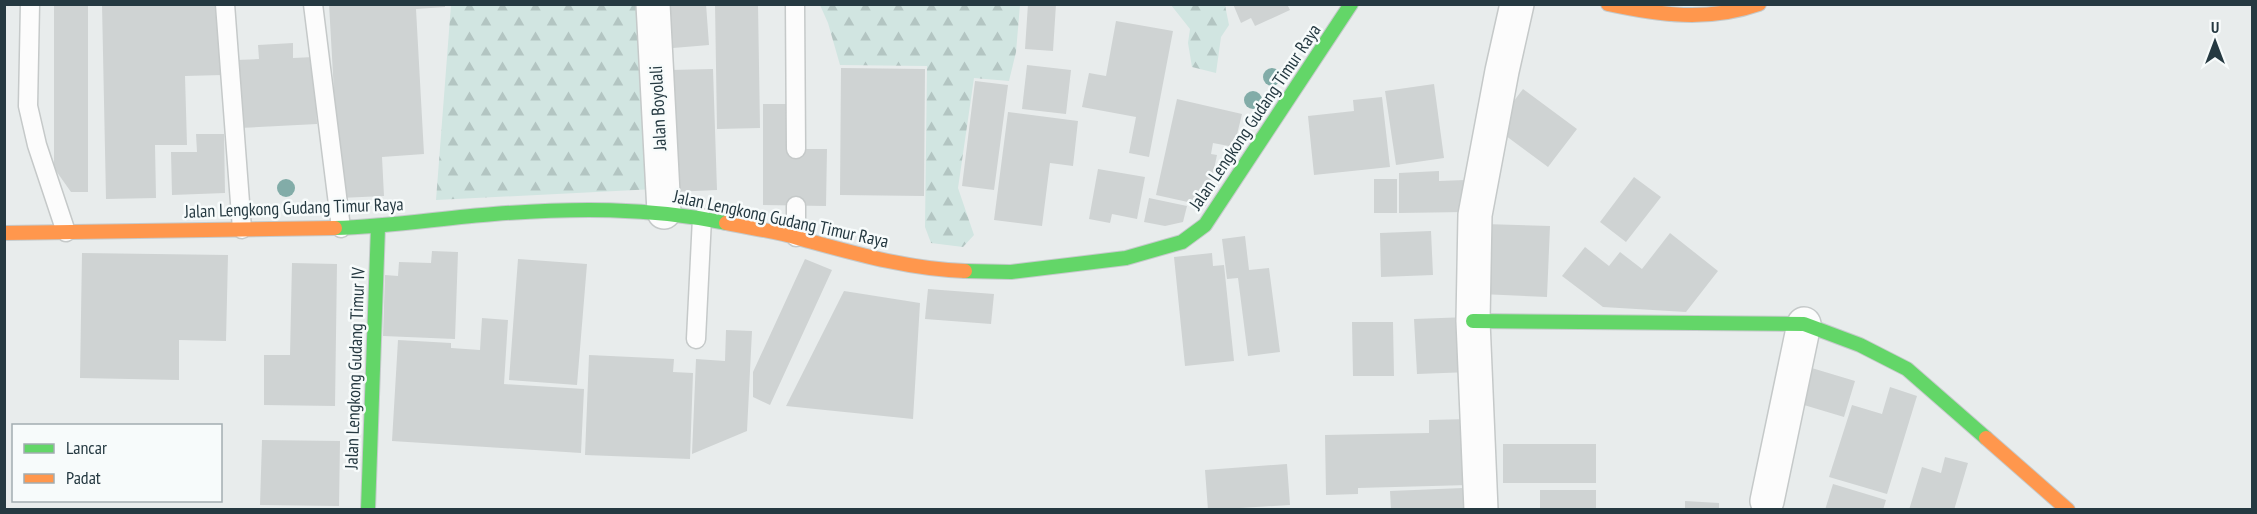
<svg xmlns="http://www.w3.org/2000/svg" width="2257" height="514" font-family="'PT Sans Narrow',sans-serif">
<defs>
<pattern id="forest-firs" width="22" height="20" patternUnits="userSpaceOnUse" patternTransform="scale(1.5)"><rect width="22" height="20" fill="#d1e5e1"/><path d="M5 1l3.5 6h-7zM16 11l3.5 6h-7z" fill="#b3c5c2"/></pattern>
</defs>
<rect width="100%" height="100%" fill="#e8ecec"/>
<path fill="url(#forest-firs)" d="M 451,5 L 645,5 L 655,189 L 436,200 Z
M 820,5 L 1020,5 L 1016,52 L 1009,81 L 974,78 L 958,188 L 974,235 L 963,247 L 931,243 L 925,227 L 927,66 L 840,65 L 828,23 Z
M 1171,5 L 1225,5 L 1229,25 L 1221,37 L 1216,73 L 1192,67 L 1188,43 L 1190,29 Z"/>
<path fill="#cfd3d3" d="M 54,4 L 88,4 L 88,192 L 71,192 L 54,168 Z
M 102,4 L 221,4 L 223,75 L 185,76 L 187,145 L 155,145 L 156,198 L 106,199 Z
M 329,4 L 445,4 L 445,7 L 416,9 L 424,154 L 382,157 L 384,196 L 340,198 Z
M 669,4 L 706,4 L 709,45 L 673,48 Z
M 715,4 L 758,4 L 760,128 L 717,129 Z
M 1028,4 L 1056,4 L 1053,51 L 1025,49 Z
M 1233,4 L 1287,4 L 1290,10 L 1255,26 L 1251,18 L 1241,23 Z
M 1116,21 L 1173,31 L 1149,157 L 1129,153 L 1136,117 L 1082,107 L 1089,73 L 1106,76 Z
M 293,43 L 293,58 L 314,57 L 317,124 L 239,128 L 236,60 L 259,59 L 258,45 Z
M 1027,65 L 1071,70 L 1066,114 L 1022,109 Z
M 841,68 L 925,69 L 924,196 L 840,195 Z
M 713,69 L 717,190 L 673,192 L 669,70 Z
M 975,81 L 1008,85 L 994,190 L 962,186 Z
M 1434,84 L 1444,158 L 1396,165 L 1385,91 Z
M 1523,89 L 1577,129 L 1548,167 L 1494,127 Z
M 1382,97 L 1390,167 L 1314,175 L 1308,116 L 1354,111 L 1353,100 Z
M 1177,99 L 1242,114 L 1234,147 L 1213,143 L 1211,154 L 1217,155 L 1206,206 L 1156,195 Z
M 763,104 L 793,104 L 793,149 L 827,149 L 826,206 L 763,205 Z
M 1008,112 L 1078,121 L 1073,166 L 1050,163 L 1042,226 L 994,220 Z
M 196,134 L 224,134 L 225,193 L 172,195 L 171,152 L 197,152 Z
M 1098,169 L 1145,177 L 1137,219 L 1112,214 L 1110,223 L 1089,219 Z
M 1439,171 L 1439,181 L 1465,180 L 1465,212 L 1399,213 L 1399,173 Z
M 1634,177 L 1661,197 L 1626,242 L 1600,222 Z
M 1374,179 L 1397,179 L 1397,213 L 1374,213 Z
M 1149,198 L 1187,206 L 1183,222 L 1165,226 L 1144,222 Z
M 1484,224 L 1550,226 L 1547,297 L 1481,294 Z
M 1431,231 L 1433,275 L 1381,277 L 1380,233 Z
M 1670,233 L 1718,271 L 1686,312 L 1603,307 L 1562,276 L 1585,247 L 1609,266 L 1620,252 L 1642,269 Z
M 1245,236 L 1249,270 L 1269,268 L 1280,352 L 1248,356 L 1238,278 L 1227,279 L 1222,239 Z
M 432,251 L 458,252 L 455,339 L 383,336 L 385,275 L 398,276 L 399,262 L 431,263 Z
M 82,253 L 228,255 L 226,341 L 179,340 L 179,380 L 80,378 Z
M 1212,253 L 1213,266 L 1224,265 L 1234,361 L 1185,366 L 1174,257 Z
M 518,259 L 587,264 L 577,385 L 509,380 Z
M 805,259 L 832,270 L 770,405 L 753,397 L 753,372 Z
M 292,263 L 337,264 L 335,406 L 264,405 L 264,355 L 290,355 Z
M 928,289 L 994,294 L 991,324 L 925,319 Z
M 844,291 L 920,303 L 913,419 L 786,406 Z
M 1468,317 L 1470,372 L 1417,374 L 1414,319 Z
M 482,318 L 508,320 L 504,384 L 584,389 L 581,453 L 392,441 L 398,340 L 451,343 L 451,348 L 480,350 Z
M 1352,322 L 1393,322 L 1394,376 L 1353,376 Z
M 726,330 L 752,331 L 747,431 L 692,454 L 696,359 L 725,361 Z
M 589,355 L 674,359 L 673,372 L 693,373 L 690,459 L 585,455 Z
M 1805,366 L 1855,381 L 1844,417 L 1794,402 Z
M 1890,387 L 1917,396 L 1887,494 L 1829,477 L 1852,405 L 1882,414 Z
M 1468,419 L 1469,485 L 1358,488 L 1358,494 L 1326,495 L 1325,435 L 1429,433 L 1429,420 Z
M 262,440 L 340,441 L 339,506 L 260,505 Z
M 1503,444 L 1596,444 L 1596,483 L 1503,483 Z
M 1945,457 L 1968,463 L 1954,510 L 1909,510 L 1922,467 L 1941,473 Z
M 1287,464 L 1290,505 L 1208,510 L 1205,470 Z
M 1833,484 L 1886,500 L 1883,510 L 1825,510 Z
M 1463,488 L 1463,510 L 1391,510 L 1390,491 Z
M 1540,490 L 1596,490 L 1596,510 L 1540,510 Z
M 1685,501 L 1719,503 L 1719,510 L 1685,510 Z"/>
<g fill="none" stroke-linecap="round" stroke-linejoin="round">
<defs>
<path id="lane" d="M 30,4 L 28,106 L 37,145 L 66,232
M 225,4 L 242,229
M 313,4 L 341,228
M 795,4 L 796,149
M 796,237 L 796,206
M 696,339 L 702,218"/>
<path id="street" d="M 653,4 L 664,212
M 1767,501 L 1804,324
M 1481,510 L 1473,321 L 1475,215 L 1502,71 L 1517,4"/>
<path id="fast" d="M 335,228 C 389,227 441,218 494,214 C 572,208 649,207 726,223
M 965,271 L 1011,272 L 1126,258 L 1182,242 L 1205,225 L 1351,4
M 1473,321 L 1804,324 L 1860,345 L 1907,369 L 1986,438
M 368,510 L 378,227"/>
<path id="slow" d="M 1608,4 C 1659,15 1708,22 1759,4
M 726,223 C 750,228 775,231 798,238 C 853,253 907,269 965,271
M 4,233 L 335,228
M 1986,438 L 2068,510"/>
</defs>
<use href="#lane" stroke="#c5c9c9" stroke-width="21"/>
<use href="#street" stroke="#c5c9c9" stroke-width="36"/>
<use href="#fast" stroke="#c5cacb" stroke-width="16"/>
<use href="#slow" stroke="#c5cacb" stroke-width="16"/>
<use href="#lane" stroke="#fcfcfc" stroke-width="18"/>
<use href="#street" stroke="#fcfcfc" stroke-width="33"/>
<use href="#fast" stroke="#63d668" stroke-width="14"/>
<use href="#slow" stroke="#ff974d" stroke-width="14"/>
</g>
<g fill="#82aca8">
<circle cx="1272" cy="77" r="9"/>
<circle cx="1253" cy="100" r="9"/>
<circle cx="286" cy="188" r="9"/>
</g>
<g text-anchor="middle" stroke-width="5" stroke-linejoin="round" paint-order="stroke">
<g font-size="18" fill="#253941" stroke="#f7fbfb">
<text transform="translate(658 108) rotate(-93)" y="6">Jalan Boyolali</text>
<text transform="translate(1255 117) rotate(-56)" y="6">Jalan Lengkong Gudang Timur Raya</text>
<text transform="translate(294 208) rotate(-2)" y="6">Jalan Lengkong Gudang Timur Raya</text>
<text transform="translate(781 219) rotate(12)" y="6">Jalan Lengkong Gudang Timur Raya</text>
<text transform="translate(355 368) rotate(-88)" y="6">Jalan Lengkong Gudang Timur IV</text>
</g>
</g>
<rect width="2257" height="514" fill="none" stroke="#253941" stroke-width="12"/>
<rect x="12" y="424" width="210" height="78" fill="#f7fbfb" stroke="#a3adb1" stroke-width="1.5"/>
<rect x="24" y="444" width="30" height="9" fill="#63d668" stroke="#a3adb1" stroke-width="1.5"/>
<text x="66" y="454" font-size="18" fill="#253941">Lancar</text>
<rect x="24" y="474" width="30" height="9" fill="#ff974d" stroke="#a3adb1" stroke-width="1.5"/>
<text x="66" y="484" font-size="18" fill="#253941">Padat</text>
<g transform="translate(2215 42)" stroke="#f7fbfb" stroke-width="4.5" paint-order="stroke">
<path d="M0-4.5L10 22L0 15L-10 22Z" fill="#253941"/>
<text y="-9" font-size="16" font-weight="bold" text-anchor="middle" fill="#253941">U</text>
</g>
</svg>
